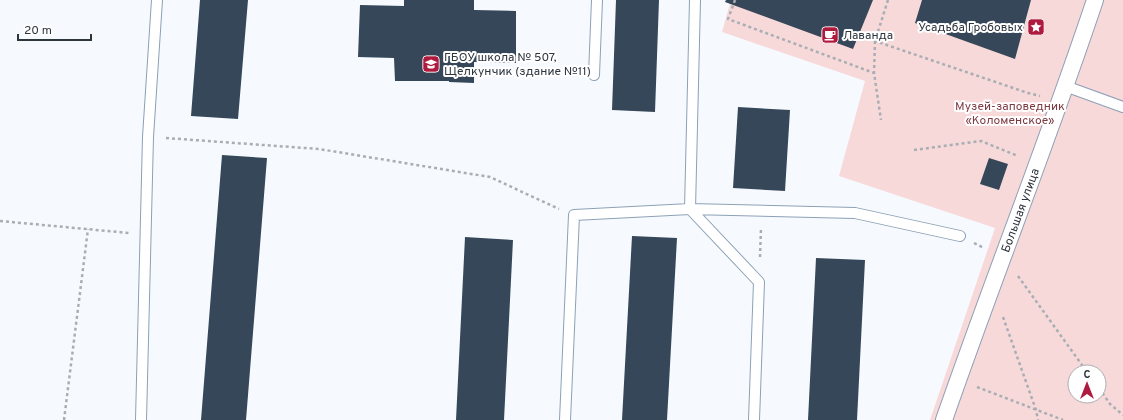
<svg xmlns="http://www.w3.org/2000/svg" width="1123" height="420" font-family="Overpass,sans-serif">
<rect width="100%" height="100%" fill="#f6faff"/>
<path fill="#f8d9da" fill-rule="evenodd" d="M 731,0 L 1123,0 L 1123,420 L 930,420 L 995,228 L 839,176 L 865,81 L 722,32 ZM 1075,372 L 1099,372 L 1099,396 L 1075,396 Z"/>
<path fill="#354758" d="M 200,0 L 248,0 L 238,119 L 191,116 Z
M 404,0 L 474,0 L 474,10 L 516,11 L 516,63 L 474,62 L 474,83 L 449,82 L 449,81 L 395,81 L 394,58 L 358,57 L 360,5 L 404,6 Z
M 616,0 L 659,0 L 655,112 L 612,110 Z
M 726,0 L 873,0 L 853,49 L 725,2 Z
M 922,0 L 1031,0 L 1015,59 L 915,23 Z
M 738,107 L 790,110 L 785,191 L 733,188 Z
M 222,155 L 267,158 L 246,420 L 201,420 Z
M 989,158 L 1008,164 L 999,190 L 980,184 Z
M 632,236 L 677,238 L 667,420 L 622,420 Z
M 465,237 L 513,240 L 504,420 L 456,420 Z
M 816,258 L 865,260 L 857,420 L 808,420 Z"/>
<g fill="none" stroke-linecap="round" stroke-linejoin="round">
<defs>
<path id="service" d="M 695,0 L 690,209 L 759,282 L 754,420
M 594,75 L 597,0
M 1065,86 L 1123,107
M 141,420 L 148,137 L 157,0
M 565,420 L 574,215 L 690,209 L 855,213 L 960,236"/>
<g id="pedestrian">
<path id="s1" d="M 944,420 C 993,279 1048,141 1095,0"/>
</g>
</defs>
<use href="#service" stroke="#8da0b5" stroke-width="12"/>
<use href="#pedestrian" stroke="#8da0b5" stroke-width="18"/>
<path stroke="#a8aeb4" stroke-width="2.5" stroke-dasharray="3 3" stroke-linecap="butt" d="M 735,0 L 728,19 L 874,73
M 888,0 L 875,41 L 1028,93 L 1040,96
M 875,41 L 874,73 L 881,120
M 166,138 L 319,149 L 490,177 L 559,209
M 914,150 L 981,141 L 1018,156
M 0,221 L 129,233
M 974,243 L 984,248
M 760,257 L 761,228
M 1018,276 L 1087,372
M 1003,317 L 1036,410 L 1038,420
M 977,387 L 1063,420
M 1099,388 L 1110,404 L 1123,415
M 64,420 L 88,229"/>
<use href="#service" stroke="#fff" stroke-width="10"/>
<use href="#pedestrian" stroke="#fff" stroke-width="16"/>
</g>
<defs>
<symbol id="sight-square" viewBox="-11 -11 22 22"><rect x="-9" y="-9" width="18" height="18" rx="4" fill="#af1b3f" stroke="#fff"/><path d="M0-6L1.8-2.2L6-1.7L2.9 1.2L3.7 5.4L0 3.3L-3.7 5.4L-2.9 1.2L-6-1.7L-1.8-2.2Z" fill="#fff"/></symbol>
<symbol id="cafe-square" viewBox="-11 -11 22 22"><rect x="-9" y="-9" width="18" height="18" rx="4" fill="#af1b3f" stroke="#fff"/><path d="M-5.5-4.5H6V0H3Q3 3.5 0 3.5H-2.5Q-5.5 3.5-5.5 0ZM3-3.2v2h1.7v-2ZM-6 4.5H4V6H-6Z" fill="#fff"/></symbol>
<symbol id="school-square" viewBox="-11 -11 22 22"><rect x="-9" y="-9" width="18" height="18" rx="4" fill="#af1b3f" stroke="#fff"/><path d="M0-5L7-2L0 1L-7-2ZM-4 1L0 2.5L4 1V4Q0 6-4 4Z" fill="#fff"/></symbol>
</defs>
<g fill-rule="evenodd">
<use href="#sight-square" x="1026" y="17" width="20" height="20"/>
<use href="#cafe-square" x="820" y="25" width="20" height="20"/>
<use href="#school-square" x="421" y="54" width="20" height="20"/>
</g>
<g text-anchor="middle" stroke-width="4" stroke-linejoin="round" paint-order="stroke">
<g font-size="12" fill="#2d353d" stroke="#fff" text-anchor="start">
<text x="1023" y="31" text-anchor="end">Усадьба Гробовых</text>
<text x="843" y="39">Лаванда</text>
<text x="444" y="61">ГБОУ школа № 507,<tspan x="444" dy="14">Щелкунчик (здание №11)</tspan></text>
</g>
<g font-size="12" fill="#7e3a42" stroke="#fff">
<text x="1010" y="110">Музей-заповедник<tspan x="1010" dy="14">«Коломенское»</tspan></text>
</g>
<g font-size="12" fill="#2d353d" stroke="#fff">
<text dy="4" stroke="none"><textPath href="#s1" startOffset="223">Большая улица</textPath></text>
</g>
</g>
<g transform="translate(1087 384)"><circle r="19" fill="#ffffff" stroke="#abaeb1"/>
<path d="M0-3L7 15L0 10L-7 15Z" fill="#af1b3f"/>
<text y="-6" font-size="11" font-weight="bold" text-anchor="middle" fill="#2d353d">С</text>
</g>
<path d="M18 34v6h73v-6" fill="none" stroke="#2d353d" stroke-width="2"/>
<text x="24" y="34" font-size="12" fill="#2d353d" stroke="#ffffff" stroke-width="3" paint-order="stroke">20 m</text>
</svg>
